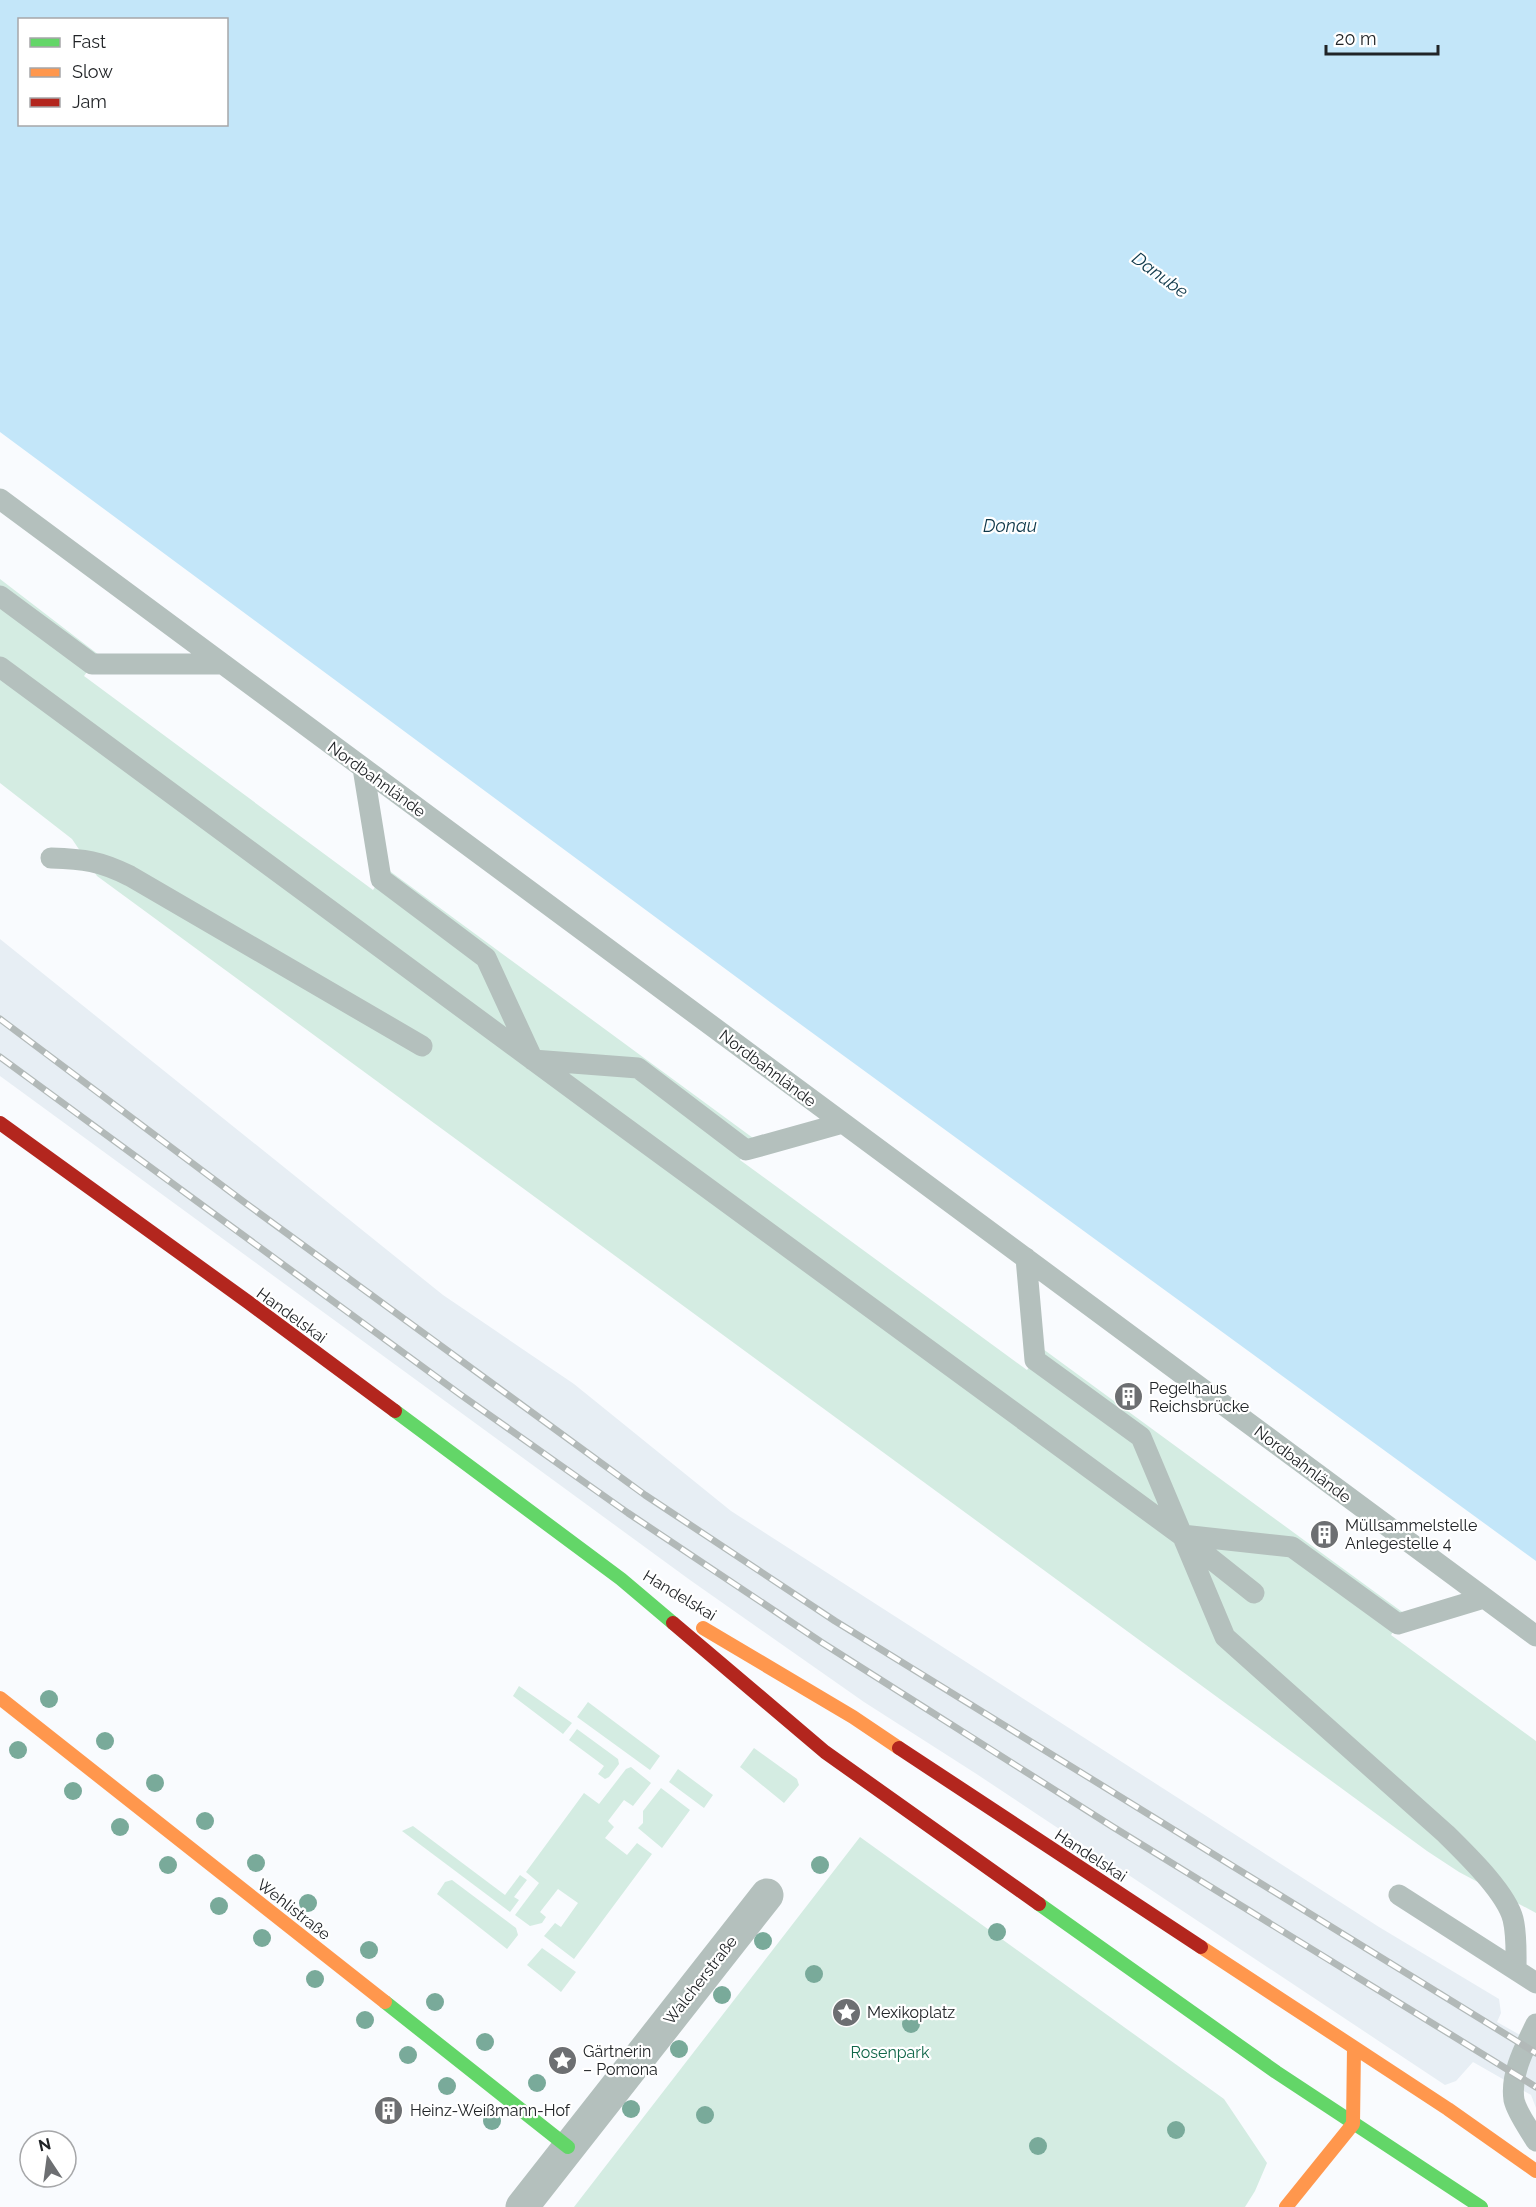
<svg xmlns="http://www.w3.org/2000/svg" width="1536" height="2207" font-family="Raleway,sans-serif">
<rect width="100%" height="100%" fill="#f9fbfe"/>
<path fill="#e7eef4" d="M 0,939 L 443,1295 L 574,1384 L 731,1511 L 1379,1927 L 1499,1999 L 1501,2013 L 1497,2022 L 1536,2044 L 1536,2108 L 1531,2095 L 1473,2062 L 1456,2081 L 1445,2085 L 975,1773 L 864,1702 L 690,1580 L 0,1076 Z"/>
<path fill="#d4ece2" d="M 0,579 L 99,655 L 84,676 L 373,890 L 387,869 L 753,1138 L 740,1160 L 1027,1370 L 1043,1349 L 1405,1614 L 1391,1635 L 1536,1741 L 1536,1913 L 1459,1872 L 1427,1851 L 97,876 L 72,839 L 0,783 Z
M 519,1686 L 572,1723 L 563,1734 L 513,1696 Z
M 588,1702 L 660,1756 L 650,1770 L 577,1717 Z
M 577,1729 L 618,1759 L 619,1764 L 609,1777 L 605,1779 L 598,1774 L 604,1766 L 569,1740 Z
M 754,1748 L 797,1779 L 799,1785 L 784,1803 L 740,1767 Z
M 631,1767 L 651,1783 L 633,1806 L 624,1800 L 608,1821 L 614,1827 L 605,1838 L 627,1855 L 637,1843 L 652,1854 L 574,1959 L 544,1936 L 555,1923 L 561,1927 L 578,1903 L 558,1889 L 540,1912 L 546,1917 L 542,1923 L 530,1926 L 515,1915 L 539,1883 L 526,1872 L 584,1793 L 599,1804 L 626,1769 Z
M 678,1769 L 713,1795 L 704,1808 L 669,1782 Z
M 661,1788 L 690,1810 L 662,1848 L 638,1828 L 643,1823 L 643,1811 Z
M 413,1826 L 505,1895 L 520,1875 L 527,1880 L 514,1897 L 519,1900 L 510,1912 L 402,1831 Z
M 860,1837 L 1224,2099 L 1267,2163 L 1255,2191 L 1245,2207 L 574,2207 Z
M 452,1880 L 516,1928 L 518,1935 L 507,1949 L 437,1894 L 445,1882 Z
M 542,1948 L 576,1972 L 561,1992 L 527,1965 Z"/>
<path fill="#c3e6f9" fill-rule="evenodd" d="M 0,0 L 1536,0 L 1536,1561 L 770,1002 L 0,432 ZM 20,20 L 226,20 L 226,124 L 20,124 Z"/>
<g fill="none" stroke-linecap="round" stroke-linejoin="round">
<path stroke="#b4c0bd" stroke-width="21" d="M 0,499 L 1536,1636
M 0,596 L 92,664 L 222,664
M 0,667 L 605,1113 L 1181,1535 L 1254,1593
M 363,768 L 381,879 L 486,958 L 533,1060 L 638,1068 L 746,1150 L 843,1123
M 51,858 C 84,859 100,861 130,876 L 422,1046
M 1026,1258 L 1035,1360 L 1141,1437 L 1225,1637 L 1446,1834 C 1466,1854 1506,1892 1513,1919 C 1517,1935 1516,1953 1516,1970
M 1182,1535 L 1292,1547 L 1398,1624 L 1484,1598
M 1399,1895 L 1536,1983
M 1536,2024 C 1525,2047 1510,2074 1514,2100 C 1517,2113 1529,2129 1536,2141"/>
<path stroke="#b4c0bd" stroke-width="33" d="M 522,2207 L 767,1895"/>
<path stroke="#63d668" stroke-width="14" d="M 395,1411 L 621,1579 L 673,1623
M 1039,1904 L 1276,2072 L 1481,2207
M 385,2002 L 568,2147"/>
<path stroke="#ff974d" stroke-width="14" d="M 703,1628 L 853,1717 L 899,1748
M 0,1698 L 385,2002
M 1201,1947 L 1448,2109 L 1536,2171
M 1286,2207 L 1353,2124 L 1354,2048"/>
<path stroke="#b3261e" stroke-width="14" d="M 0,1123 L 248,1302 L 395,1411
M 673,1623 L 825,1752 L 1039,1904
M 899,1748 L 1201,1947"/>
<defs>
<path id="rail" d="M 0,1019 L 244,1202 L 645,1495 L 835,1621 L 1536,2053
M 0,1057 L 461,1395 L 628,1513 L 821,1642 L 1113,1827 L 1536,2087"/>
</defs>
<use href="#rail" stroke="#b2b9b8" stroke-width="7"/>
<use href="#rail" stroke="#fff" stroke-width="4.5" stroke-dasharray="14" stroke-linecap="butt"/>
</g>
<g fill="#79aa9a">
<circle cx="49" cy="1699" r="9"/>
<circle cx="105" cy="1741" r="9"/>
<circle cx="18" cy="1750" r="9"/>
<circle cx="155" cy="1783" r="9"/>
<circle cx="73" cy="1791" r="9"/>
<circle cx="205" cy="1821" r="9"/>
<circle cx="120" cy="1827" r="9"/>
<circle cx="256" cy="1863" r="9"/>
<circle cx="168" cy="1865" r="9"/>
<circle cx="820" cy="1865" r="9"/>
<circle cx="308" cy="1903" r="9"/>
<circle cx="219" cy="1906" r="9"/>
<circle cx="997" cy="1932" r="9"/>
<circle cx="262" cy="1938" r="9"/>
<circle cx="763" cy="1941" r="9"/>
<circle cx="369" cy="1950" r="9"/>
<circle cx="814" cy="1974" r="9"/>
<circle cx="315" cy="1979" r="9"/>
<circle cx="722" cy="1995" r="9"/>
<circle cx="435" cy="2002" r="9"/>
<circle cx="365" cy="2020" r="9"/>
<circle cx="911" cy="2024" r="9"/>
<circle cx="485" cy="2042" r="9"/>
<circle cx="679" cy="2049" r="9"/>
<circle cx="408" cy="2055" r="9"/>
<circle cx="537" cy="2083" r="9"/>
<circle cx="447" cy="2086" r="9"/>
<circle cx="631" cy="2109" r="9"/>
<circle cx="705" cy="2115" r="9"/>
<circle cx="492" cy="2121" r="9"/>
<circle cx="1176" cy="2130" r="9"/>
<circle cx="1038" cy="2146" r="9"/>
</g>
<defs>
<symbol id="building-disc" viewBox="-11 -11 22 22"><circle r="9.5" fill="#6d6f72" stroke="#fff"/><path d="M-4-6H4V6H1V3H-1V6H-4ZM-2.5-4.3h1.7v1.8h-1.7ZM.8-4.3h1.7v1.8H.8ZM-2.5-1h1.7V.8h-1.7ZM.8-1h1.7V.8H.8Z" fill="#fff"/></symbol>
<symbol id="sight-disc" viewBox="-11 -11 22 22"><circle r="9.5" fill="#6d6f72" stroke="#fff"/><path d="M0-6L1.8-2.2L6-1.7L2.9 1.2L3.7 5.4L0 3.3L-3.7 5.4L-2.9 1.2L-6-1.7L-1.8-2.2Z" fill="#fff"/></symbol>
</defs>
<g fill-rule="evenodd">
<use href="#building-disc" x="1112" y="1380" width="33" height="33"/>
<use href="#building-disc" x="1308" y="1518" width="33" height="33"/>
<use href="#sight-disc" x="830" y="1996" width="33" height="33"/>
<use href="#sight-disc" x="546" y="2044" width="33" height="33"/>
<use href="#building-disc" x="372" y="2094" width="33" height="33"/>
</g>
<g text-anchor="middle" stroke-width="4.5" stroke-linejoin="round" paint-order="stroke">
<g font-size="16" fill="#212427" stroke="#fff">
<text transform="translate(377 779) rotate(36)" y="6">Nordbahnlände</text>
<text transform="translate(768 1068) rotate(37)" y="6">Nordbahnlände</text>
<text transform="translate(292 1315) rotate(36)" y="6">Handelskai</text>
<text transform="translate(1303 1464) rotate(37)" y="6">Nordbahnlände</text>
<text transform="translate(680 1595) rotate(31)" y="6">Handelskai</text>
<text transform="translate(1091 1855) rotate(33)" y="6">Handelskai</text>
<text transform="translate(294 1909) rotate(38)" y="6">Wehlistraße</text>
<text transform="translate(700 1980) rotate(-52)" y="6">Walcherstraße</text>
</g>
<g font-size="16" fill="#212427" stroke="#fff" text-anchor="start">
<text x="1149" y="1394">Pegelhaus<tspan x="1149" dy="18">Reichsbrücke</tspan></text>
<text x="1345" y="1531">Müllsammelstelle<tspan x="1345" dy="18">Anlegestelle 4</tspan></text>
<text x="867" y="2018">Mexikoplatz</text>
<text x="583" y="2057">Gärtnerin<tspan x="583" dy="18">– Pomona</tspan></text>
<text x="410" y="2116">Heinz-Weißmann-Hof</text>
</g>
<g font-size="16" fill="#106749" stroke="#fff">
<text x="890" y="2058">Rosenpark</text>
</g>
<g font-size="18" font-style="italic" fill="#0e384a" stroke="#fff">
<text transform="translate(1160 275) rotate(36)" y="6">Danube</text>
<text x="1010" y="532">Donau</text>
</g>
</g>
<rect x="18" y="18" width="210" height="108" fill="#ffffff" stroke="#a6a7a9" stroke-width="1.5"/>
<rect x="30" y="38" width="30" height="9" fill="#63d668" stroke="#a6a7a9" stroke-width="1.5"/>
<text x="72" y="48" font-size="18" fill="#212427">Fast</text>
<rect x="30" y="68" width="30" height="9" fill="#ff974d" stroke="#a6a7a9" stroke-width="1.5"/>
<text x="72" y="78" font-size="18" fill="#212427">Slow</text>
<rect x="30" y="98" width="30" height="9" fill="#b3261e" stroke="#a6a7a9" stroke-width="1.5"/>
<text x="72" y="108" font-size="18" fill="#212427">Jam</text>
<g transform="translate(48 2159) rotate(347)"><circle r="28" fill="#ffffff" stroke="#a6a7a9" stroke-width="1.5"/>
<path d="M0-4.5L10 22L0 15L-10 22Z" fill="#6d6f72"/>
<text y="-9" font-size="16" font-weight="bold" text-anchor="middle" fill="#212427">N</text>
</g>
<path d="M1326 45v9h112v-9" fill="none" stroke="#212427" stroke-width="3"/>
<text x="1335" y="45" font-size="18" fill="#212427" stroke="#ffffff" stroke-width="4.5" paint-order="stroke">20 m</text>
</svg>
